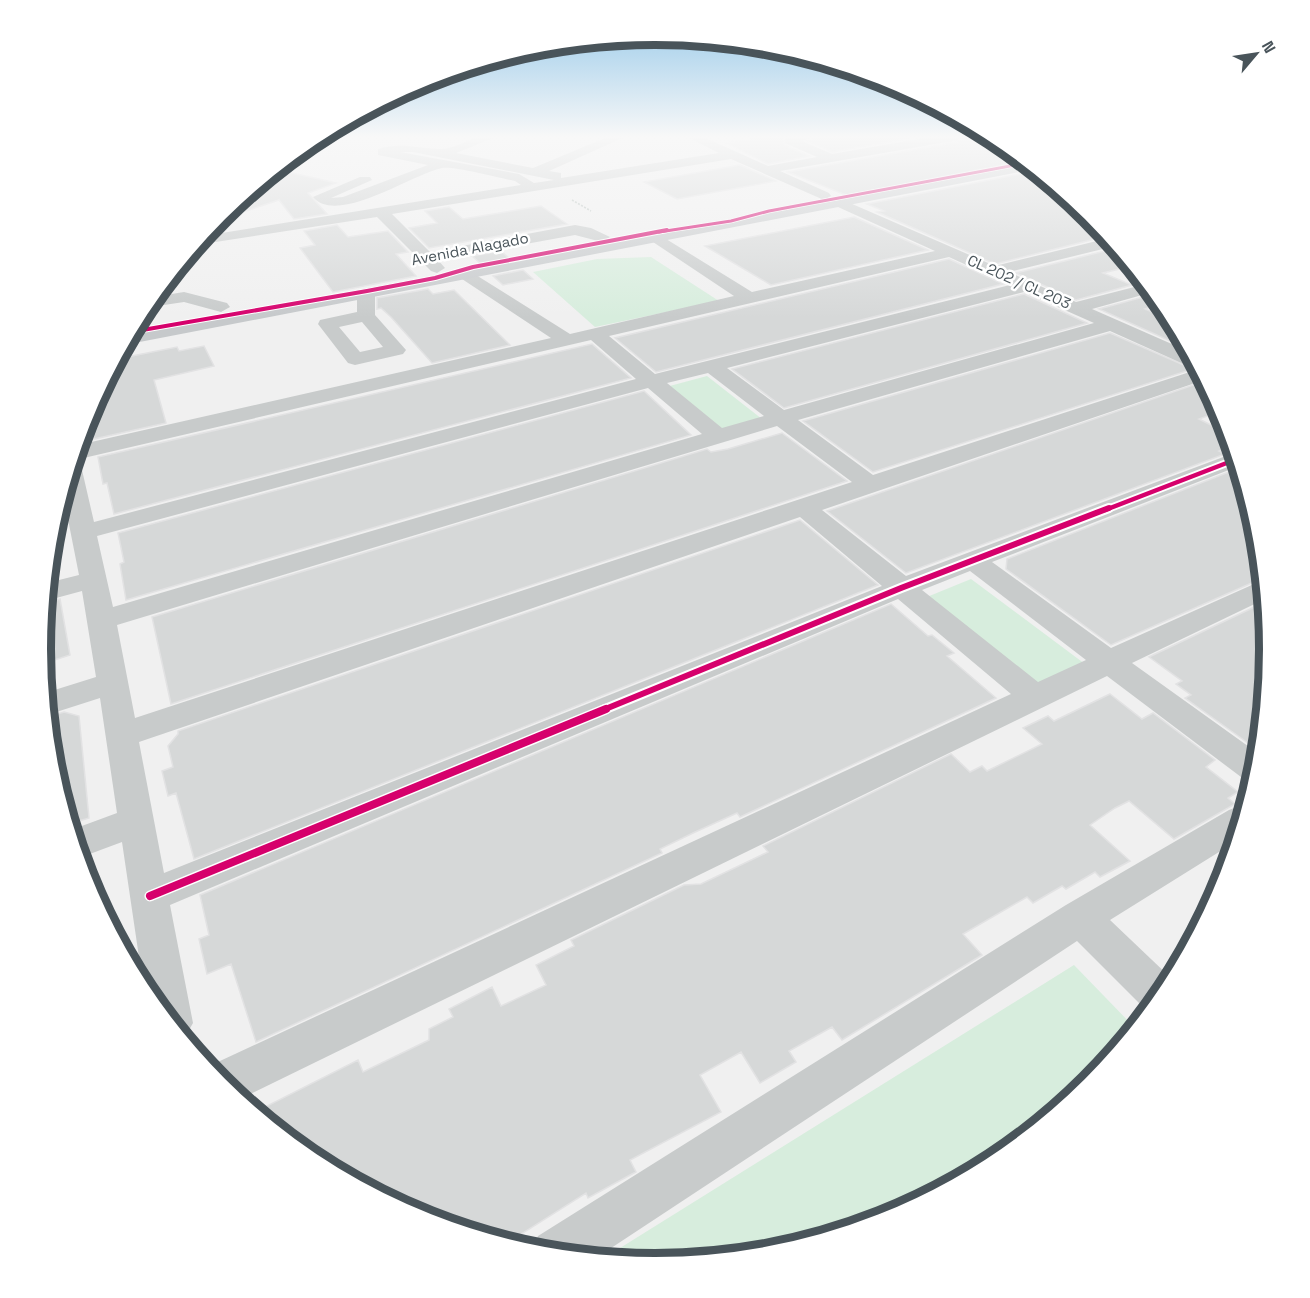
<svg xmlns="http://www.w3.org/2000/svg" width="1310" height="1298" font-family="'Space Grotesk',sans-serif">
<rect width="100%" height="100%" fill="#f0f0f0"/>
<path fill="#d7eddd" d="M 651,257 L 719,301 L 595,327 L 533,272 L 597,259 Z
M 707,376 L 762,419 L 720,431 L 666,387 Z
M 971,579 L 1085,664 L 1031,688 L 922,599 Z
M 1074,965 L 1135,1028 L 1089,1084 L 996,1160 L 890,1217 L 775,1252 L 655,1263 L 604,1258 Z"/>
<path fill="#d6d8d8" stroke="#e2e2e3" stroke-width="1.5" d="M 771,136 L 783,136 L 784,145 L 809,156 L 768,164 L 726,143 Z
M 817,136 L 921,136 L 832,152 L 808,141 Z
M 966,136 L 993,136 L 1024,161 L 846,195 L 788,172 L 958,142 Z
M 740,165 L 776,181 L 677,199 L 644,182 Z
M 275,169 L 336,183 L 308,193 L 327,214 L 294,219 L 279,200 L 216,221 Z
M 1036,171 L 1090,215 L 1107,236 L 995,264 L 877,212 L 884,211 L 867,204 Z
M 541,206 L 567,224 L 429,248 L 409,228 L 437,223 L 425,211 L 449,207 L 463,219 Z
M 854,217 L 928,250 L 771,285 L 705,246 Z
M 337,225 L 348,237 L 388,231 L 408,252 L 396,254 L 416,276 L 333,292 L 300,248 L 315,245 L 304,231 Z
M 1117,248 L 1132,266 L 1103,273 L 1132,285 L 1076,300 L 1016,273 Z
M 501,251 L 510,259 L 481,264 L 472,256 Z
M 949,259 L 1003,284 L 656,372 L 615,338 Z
M 523,270 L 533,279 L 503,285 L 493,276 Z
M 428,289 L 433,294 L 454,290 L 510,345 L 432,363 L 391,317 L 381,308 L 377,309 L 377,298 Z
M 1024,294 L 1087,323 L 784,408 L 732,369 Z
M 1154,294 L 1163,304 L 1145,309 L 1173,321 L 1188,349 L 1099,309 Z
M 1110,333 L 1193,369 L 873,472 L 803,421 Z
M 592,344 L 631,378 L 114,514 L 107,483 L 103,484 L 98,457 Z
M 204,346 L 214,366 L 154,380 L 166,423 L 94,439 L 90,415 L 93,414 L 93,403 L 117,359 L 177,347 L 179,351 Z
M 1205,381 L 1221,411 L 1199,419 L 1229,434 L 1232,446 L 1219,451 L 1225,454 L 906,573 L 827,511 Z
M 644,391 L 691,435 L 126,600 L 120,564 L 124,562 L 118,533 Z
M 782,433 L 847,481 L 171,704 L 152,617 L 707,449 L 711,452 L 728,449 Z
M 1239,468 L 1258,529 L 1263,578 L 1111,645 L 1006,569 L 1007,559 Z
M 800,520 L 878,585 L 194,859 L 176,793 L 168,796 L 162,771 L 173,767 L 168,746 L 178,734 L 178,731 Z
M 60,599 L 70,655 L 42,664 L 40,649 L 45,603 Z
M 1265,602 L 1269,650 L 1261,737 L 1248,743 L 1185,698 L 1191,695 L 1176,684 L 1182,681 L 1149,657 Z
M 891,604 L 928,636 L 932,635 L 954,653 L 947,656 L 996,698 L 740,817 L 737,813 L 693,833 L 660,849 L 662,853 L 256,1042 L 231,964 L 207,974 L 199,939 L 209,935 L 200,895 Z
M 1110,694 L 1142,719 L 1153,713 L 1215,760 L 1206,767 L 1238,792 L 1228,798 L 1235,804 L 1174,839 L 1129,801 L 1115,808 L 1090,825 L 1130,861 L 1100,877 L 1095,872 L 1066,889 L 1062,886 L 1033,903 L 1027,897 L 963,934 L 982,955 L 842,1040 L 832,1027 L 789,1051 L 796,1062 L 760,1083 L 741,1052 L 700,1075 L 721,1112 L 630,1160 L 636,1172 L 632,1174 L 588,1198 L 586,1193 L 507,1243 L 420,1217 L 313,1160 L 255,1112 L 358,1060 L 363,1072 L 429,1040 L 429,1029 L 453,1017 L 449,1009 L 492,987 L 501,1006 L 546,985 L 536,965 L 574,946 L 571,940 L 684,885 L 701,884 L 768,852 L 763,846 L 951,754 L 970,772 L 982,766 L 987,771 L 1042,744 L 1023,728 L 1048,716 L 1054,721 Z
M 64,712 L 79,716 L 89,818 L 69,824 L 52,769 L 47,717 Z"/>
<g fill="none" stroke-linecap="round" stroke-linejoin="round">
<path stroke="#b8c2be" stroke-width="1.5" stroke-dasharray="2 1.5" stroke-linecap="butt" d="M 572,200 L 591,211"/>
<path fill="#c8cbcb" fill-rule="evenodd" d="M 480,136 L 498,136 L 456,153 L 533,168 L 610,136 L 627,136 L 549,171 L 561,173 L 561,178 L 719,153 L 685,136 L 701,136 L 768,166 L 817,157 L 785,143 L 785,137 L 815,136 L 802,141 L 832,154 L 936,136 L 964,136 L 958,140 L 780,171 L 829,193 L 831,196 L 824,200 L 731,159 L 392,214 L 430,252 L 575,225 L 591,228 L 610,237 L 602,242 L 575,235 L 438,260 L 445,268 L 437,273 L 431,271 L 377,217 L 196,245 L 203,236 L 521,185 L 515,181 C 499,178 455,166 442,168 C 412,174 337,226 313,197 L 360,177 L 370,177 L 372,180 L 331,198 L 343,197 L 428,165 L 378,155 L 378,149 C 400,142 416,148 439,149 C 451,150 468,140 480,136 ZM 400,152 L 413,152 L 554,180 L 534,183 L 519,174 Z
M 843,200 L 995,266 L 1109,238 L 1115,246 L 1009,272 L 1076,302 L 1146,284 L 1153,292 L 1092,309 L 1190,352 L 1198,367 L 1188,366 L 1110,331 L 798,420 L 873,475 L 1199,369 L 1204,380 L 822,510 L 906,576 L 1234,453 L 1239,466 L 992,562 L 1111,648 L 1263,580 L 1265,599 L 1132,663 L 1259,754 L 1253,783 L 1245,780 L 1107,676 L 240,1099 L 220,1083 L 207,1067 L 1011,694 L 898,599 L 170,905 L 193,1023 L 184,1039 L 144,991 L 122,842 L 79,858 L 71,830 L 117,813 L 100,698 L 47,715 L 45,693 L 96,677 L 82,591 L 45,601 L 47,583 L 79,575 L 63,494 L 72,463 L 78,465 L 82,470 L 94,522 L 636,379 L 591,340 L 75,460 L 78,445 L 551,338 L 462,279 L 460,275 L 462,271 L 468,270 L 570,334 L 734,296 L 653,242 L 650,239 L 653,236 L 658,234 L 752,292 L 935,251 L 838,207 L 836,204 ZM 949,257 L 1010,285 L 655,374 L 609,336 ZM 1024,292 L 1094,323 L 784,410 L 727,368 ZM 708,373 L 764,416 L 722,428 L 667,383 ZM 648,388 L 702,434 L 113,607 L 97,536 ZM 777,426 L 852,482 L 135,718 L 117,625 ZM 800,517 L 882,586 L 164,873 L 139,742 ZM 970,571 L 1086,660 L 1038,682 L 922,590 Z
M 366,290 L 375,295 L 375,315 L 406,350 L 403,354 L 355,365 L 348,363 L 318,324 L 320,320 L 357,312 L 357,295 ZM 362,322 L 383,347 L 360,352 L 339,327 Z
M 184,292 L 227,303 L 230,307 L 221,312 L 184,302 L 144,308 L 153,297 Z
M 1242,805 L 1246,807 L 1235,842 L 1110,920 L 1172,979 L 1148,1012 L 1077,941 L 596,1258 L 532,1251 L 538,1236 L 1066,905 L 1229,810 Z"/>
<path fill="#c6c9cb" fill-rule="evenodd" d="M 1026,163 L 1035,169 L 124,345 L 130,333 Z"/>
<defs>
<path id="cycleway-far4" d="M 659,232 L 731,221 L 769,211 L 1026,163"/>
<path id="cycleway-far3" d="M 131,332 L 367,291 L 435,278 L 473,267 L 667,230"/>
<path id="cycleway-far2" d="M 1105,510 L 1237,459"/>
<path id="cycleway-far1" d="M 603,710 L 901,588 L 1109,508"/>
<path id="cycleway" d="M 150,896 L 606,709"/>
</defs>
<use href="#cycleway-far4" stroke="#fff" stroke-width="4.5"/>
<use href="#cycleway-far3" stroke="#fff" stroke-width="6"/>
<use href="#cycleway-far2" stroke="#fff" stroke-width="8"/>
<use href="#cycleway-far1" stroke="#fff" stroke-width="10"/>
<use href="#cycleway" stroke="#fff" stroke-width="11"/>
<use href="#cycleway-far4" stroke="#d6006c" stroke-width="3"/>
<use href="#cycleway-far3" stroke="#d6006c" stroke-width="4"/>
<use href="#cycleway-far2" stroke="#d6006c" stroke-width="4.5"/>
<use href="#cycleway-far1" stroke="#d6006c" stroke-width="6"/>
<use href="#cycleway" stroke="#d6006c" stroke-width="8"/>
</g>
<linearGradient id="sky" x2="0" y2="1"><stop stop-color="#91c6e8"/><stop offset="0.43" stop-color="#f8f8f8"/><stop offset="1" stop-color="#f8f8f8" stop-opacity="0"/></linearGradient>
<rect width="1310" height="318" fill="url(#sky)"/>
<g text-anchor="middle" stroke-width="5" stroke-linejoin="round" paint-order="stroke">
<g font-size="15" fill="#49545a" stroke="#fff">
<text transform="translate(470 249) rotate(-11)" y="5">Avenida Alagado</text>
<text transform="translate(1019 282) rotate(24)" y="5">CL 202 / CL 203</text>
</g>
</g>
<path d="M0 0H1310V1298H0ZM51 649a604 604 0 1 1 1208 0a604 604 0 1 1-1208 0Z" fill="#fff" fill-rule="evenodd"/>
<path fill="none" stroke="#49545a" stroke-width="8" d="M51 649a604 604 0 1 1 1208 0a604 604 0 1 1-1208 0Z"/>
<g transform="translate(1256 54) rotate(61)" stroke="#ffffff" stroke-width="4.5" paint-order="stroke">
<path d="M0-4.5L10 22L0 15L-10 22Z" fill="#49545a"/>
<text y="-9" font-size="16" font-weight="bold" text-anchor="middle" fill="#49545a">N</text>
</g>
</svg>
